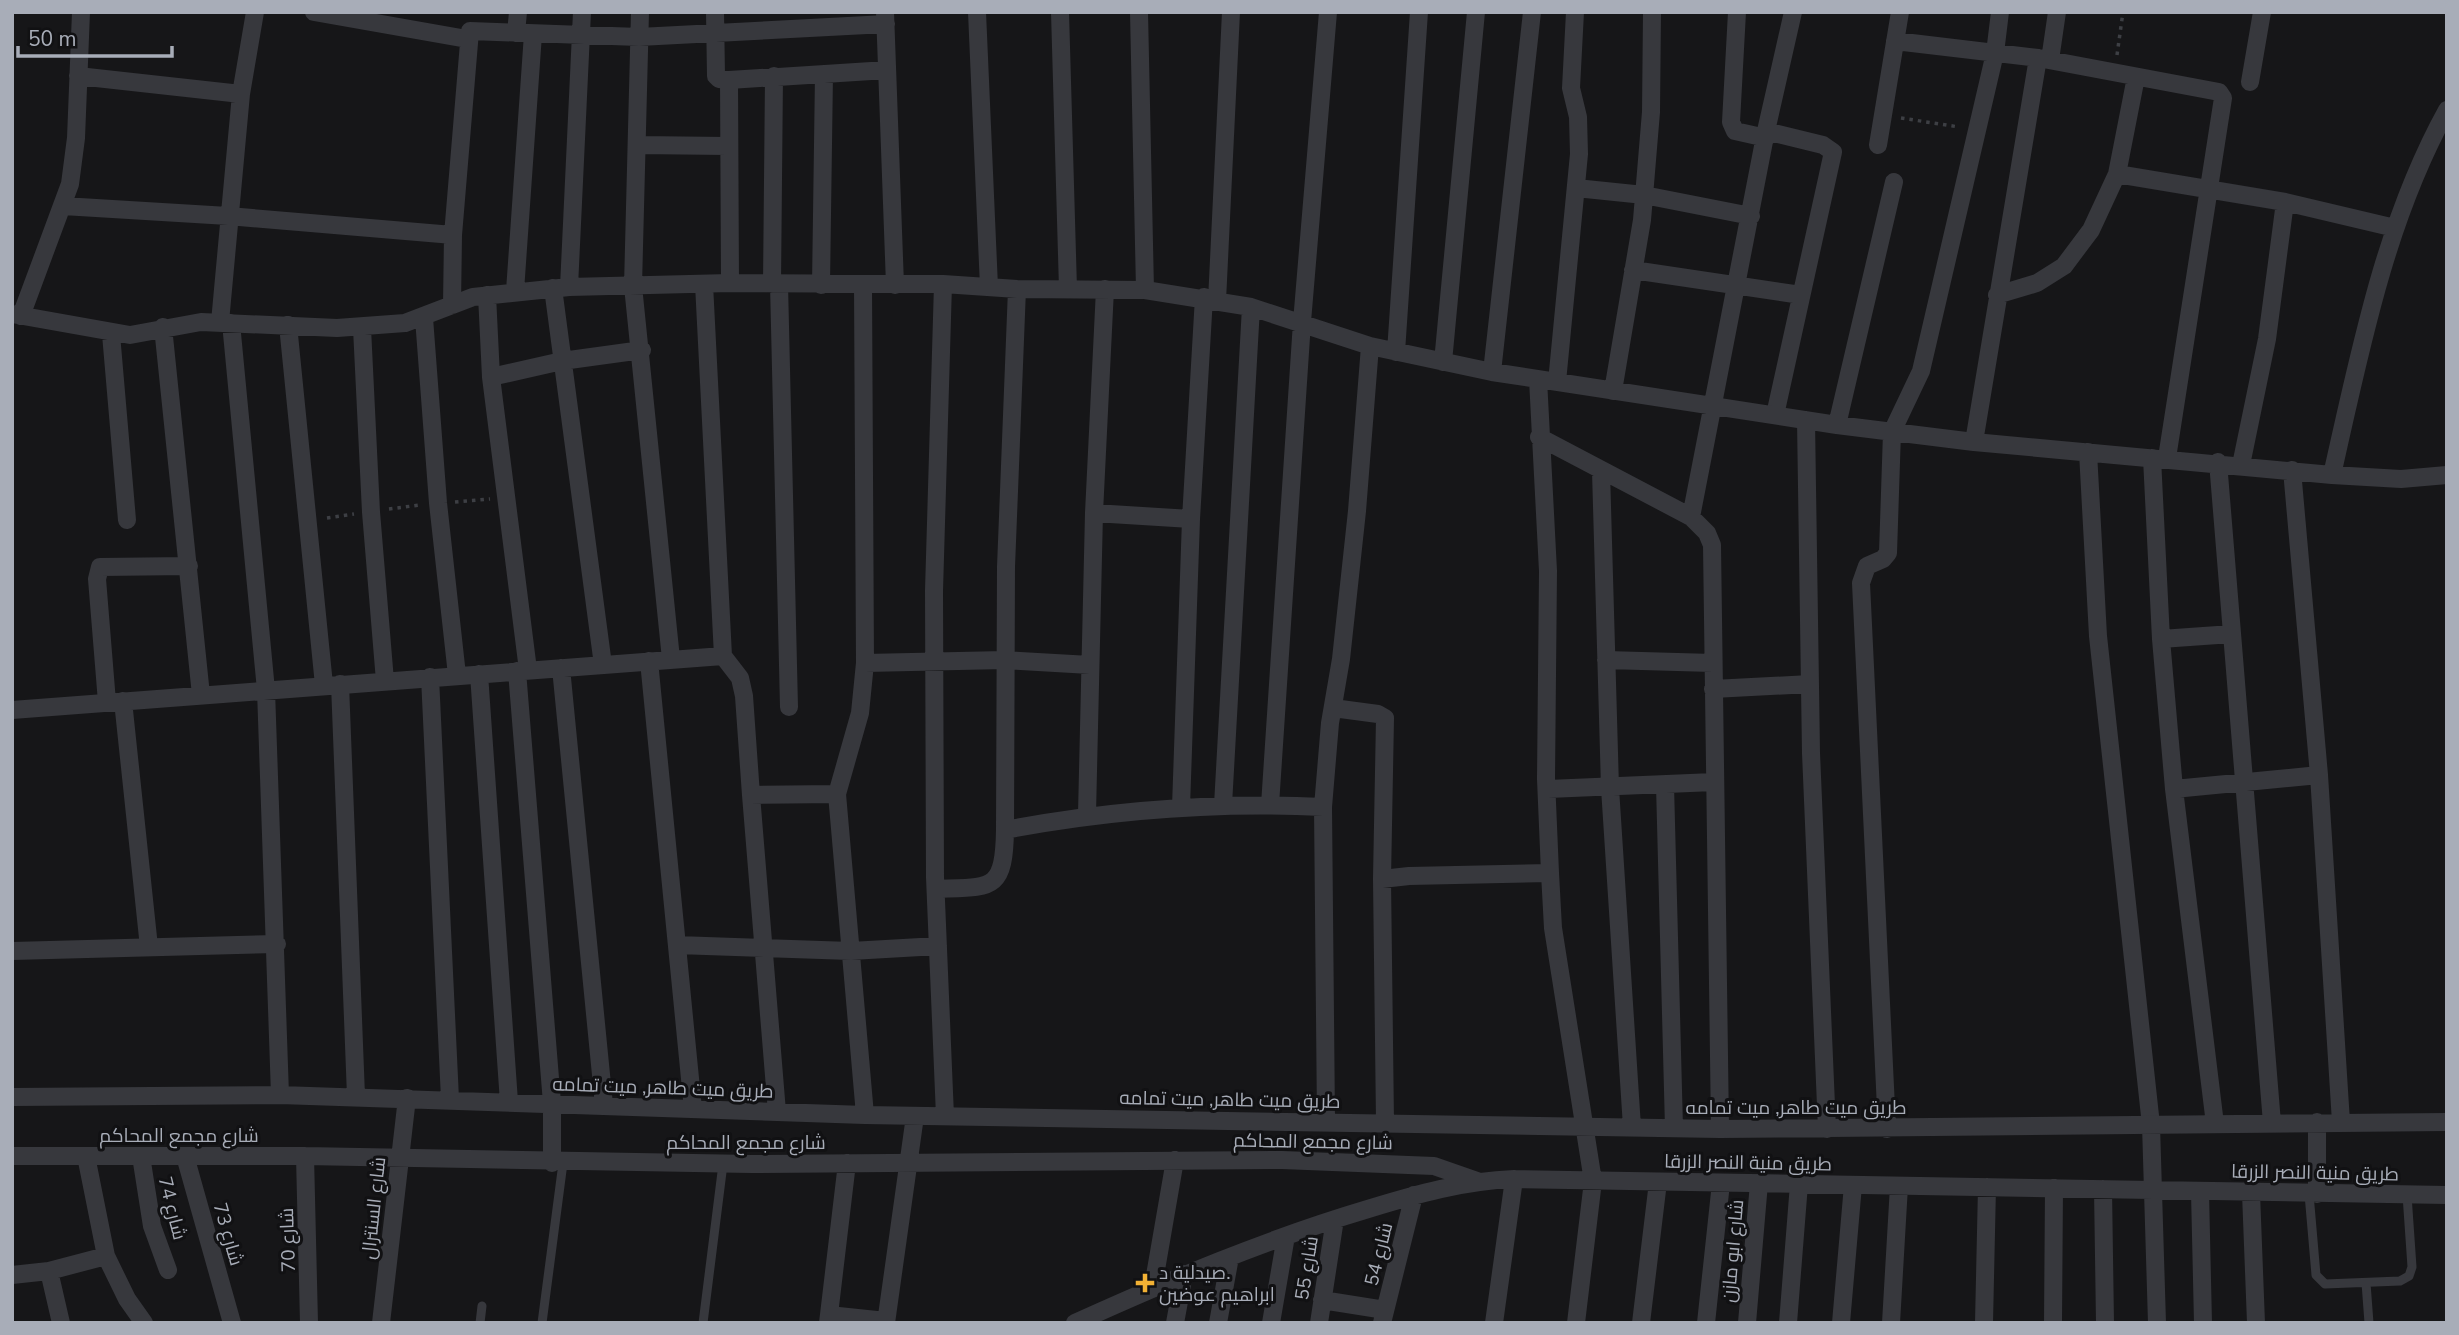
<svg xmlns="http://www.w3.org/2000/svg" width="2459" height="1335" font-family="'Nunito Sans',Cairo,sans-serif">
<rect width="100%" height="100%" fill="#161618"/>
<g fill="none" stroke-linecap="round" stroke-linejoin="round">
<path stroke="#3d3f44" stroke-width="3.5" stroke-dasharray="3.5 5" stroke-linecap="butt" d="M 2117,55 L 2123,12
M 1901,118 L 1959,127
M 455,502 L 490,499
M 389,509 L 420,505
M 327,518 L 354,514"/>
<path stroke="#37383d" stroke-width="9" d="M 2309,1194 L 2316,1275 L 2325,1284 L 2400,1281 L 2409,1276 L 2412,1267 L 2407,1195
M 2366,1283 L 2369,1323
M 480,1323 L 482,1306
M 542,1323 L 563,1163
M 703,1323 L 723,1164"/>
<path stroke="#37383d" stroke-width="18" d="M 314,12 L 467,39
M 640,12 L 633,286 L 671,659
M 715,12 L 716,76 L 719,79 L 729,80 L 730,283
M 885,12 L 895,285
M 977,12 L 989,287
M 1060,12 L 1068,289
M 1139,12 L 1145,290
M 1737,12 L 1731,122 L 1735,131 L 1766,138
M 516,33 L 518,12
M 1895,41 L 2038,58 L 2219,92 L 2223,98 L 2167,458
M 2050,60 L 2057,12
M 78,76 L 241,94
M 729,80 L 887,70
M 2250,82 L 2262,12
M 1766,131 L 1823,145 L 1833,152 L 1775,415
M 638,145 L 727,146
M 1878,145 L 1900,12
M 2117,174 L 2285,202 L 2395,228
M 1576,188 L 1644,195 L 1751,216
M 63,206 L 228,216 L 453,235
M 1633,270 L 1801,295
M 704,284 L 723,656 L 740,678 L 744,696 L 751,795
M 772,284 L 774,76
M 779,284 L 789,707
M 943,284 L 934,591 L 935,877 L 945,1116
M 821,285 L 824,74
M 863,285 L 865,663 L 860,713 L 837,794 L 865,1115
M 569,287 L 582,12
M 553,288 L 603,665
M 515,291 L 533,34
M 487,295 L 491,377 L 528,670
M 1997,295 L 2037,283 L 2064,266 L 2091,230 L 2117,174 L 2136,77
M 1217,301 L 1231,12
M 452,305 L 453,235 L 470,31 L 639,37 L 886,24
M 12,314 L 130,335 L 201,322 L 337,328 L 405,323 L 473,297 L 569,287 L 730,283 L 943,284 L 1017,289 L 1145,290 L 1251,307 L 1370,346 L 1492,372 L 1837,425 L 1974,442 L 2332,475 L 2401,479 L 2447,475
M 21,316 L 70,184 L 76,138 L 81,12
M 424,318 L 438,503 L 457,675
M 220,322 L 241,94 L 255,12
M 231,323 L 266,690 L 280,1095
M 288,325 L 324,685
M 163,327 L 201,695
M 362,328 L 371,512 L 385,681
M 111,334 L 127,520
M 1396,352 L 1419,12
M 1443,362 L 1476,12
M 1492,372 L 1532,12
M 491,377 L 562,361 L 642,350
M 1538,379 L 1548,571 L 1546,779 L 1550,873 L 1553,928 L 1593,1181 L 1576,1323
M 1557,382 L 1579,154 L 1578,117 L 1571,88 L 1575,12
M 1613,391 L 1642,220 L 1651,112 L 1652,12
M 1806,420 L 1811,753 L 1827,1129
M 1837,425 L 1894,182
M 1539,437 L 1691,517 L 1707,533 L 1712,545 L 1720,1129
M 1974,442 L 2038,58
M 2088,452 L 2098,636 L 2151,1125 L 2157,1323
M 2152,458 L 2161,639 L 2174,789 L 2215,1124
M 2218,462 L 2272,1123
M 2241,465 L 2267,339 L 2285,202
M 2292,470 L 2319,775 L 2341,1122
M 1601,471 L 1610,788 L 1632,1127
M 2332,475 C 2360,351 2385,222 2447,110
M 1094,513 L 1191,519
M 1691,517 L 1766,131 L 1793,12
M 2161,639 L 2232,634
M 1606,660 L 1713,663
M 649,661 L 693,1109
M 865,663 L 1005,660 L 1090,665
M 561,668 L 604,1105
M 517,671 L 552,1103 L 552,1163
M 479,674 L 509,1102
M 430,677 L 450,1099
M 340,684 L 356,1096
M 1713,689 L 1810,684
M 123,701 L 149,947
M 107,702 L 97,579 L 100,567 L 189,566
M 1333,708 L 1378,714 L 1385,718 L 1382,879 L 1409,876 L 1550,873
M 12,710 L 723,656
M 1665,785 L 1674,1128
M 1548,789 L 1714,782
M 2174,789 L 2319,775
M 1223,805 L 1251,307
M 1270,805 L 1302,322 L 1328,12
M 1181,807 L 1191,519 L 1204,297
M 1087,814 L 1094,513 L 1105,289
M 1005,830 L 1006,567 L 1017,289
M 1382,879 L 1385,1122
M 936,889 C 992,887 1004,892 1005,830 C 1111,810 1216,802 1323,807
M 677,945 L 851,951 L 938,946
M 12,951 L 277,944
M 12,1097 L 280,1095 L 865,1115 L 1720,1129 L 2447,1122
M 777,1112 L 751,795 L 837,794
M 1326,1121 L 1323,807 L 1330,723 L 1341,659 L 1357,511 L 1370,346
M 2317,1122 L 2317,1194
M 1887,1129 L 1861,583 L 1867,566 L 1883,559 L 1888,553 L 1892,432 L 1921,371 L 1995,53 L 2000,12
M 12,1156 L 305,1156 L 751,1164 L 1282,1160 L 1434,1166 L 1477,1181
M 86,1156 L 106,1256 L 127,1299 L 144,1323
M 141,1156 L 152,1226 L 168,1270
M 185,1156 L 232,1323
M 305,1156 L 309,1323
M 2103,1189 L 2105,1323
M 2200,1192 L 2203,1323
M 2251,1193 L 2256,1323
M 49,1271 L 61,1323
M 12,1275 L 49,1271 L 106,1256
M 1153,1287 L 1175,1160
M 1322,1300 L 1385,1310
M 829,1315 L 886,1321
M 381,1323 L 407,1098
M 828,1323 L 847,1163
M 886,1323 L 915,1116
M 1075,1323 C 1170,1280 1267,1239 1368,1209 C 1417,1194 1463,1181 1514,1179 L 2447,1195
M 1175,1323 L 1184,1274
M 1218,1323 L 1230,1257
M 1271,1323 L 1286,1236
M 1319,1323 L 1335,1219
M 1382,1323 L 1414,1195
M 1494,1323 L 1514,1179
M 1641,1323 L 1658,1182
M 1706,1323 L 1721,1183
M 1747,1323 L 1759,1183
M 1788,1323 L 1799,1184
M 1841,1323 L 1853,1185
M 1891,1323 L 1899,1186
M 1984,1323 L 1987,1187
M 2053,1323 L 2054,1188"/>
</g>
<path fill="#f2b134" stroke="#111113" stroke-width="2.5" d="M1141.5 1272.5h7v7h7v7h-7v7h-7v-7h-7v-7h7z"/>
<g text-anchor="middle" stroke-width="6" stroke-linejoin="round" paint-order="stroke">
<g font-size="19" fill="#a8adb8" stroke="#111113">
<text transform="translate(663 1087) rotate(2)" y="7">طريق ميت طاهر, ميت تمامه</text>
<text transform="translate(1230 1099) rotate(1)" y="7">طريق ميت طاهر, ميت تمامه</text>
<text x="1796" y="1114">طريق ميت طاهر, ميت تمامه</text>
<text x="179" y="1142">شارع مجمع المحاكم</text>
<text transform="translate(1313 1141) rotate(1)" y="7">شارع مجمع المحاكم</text>
<text x="746" y="1149">شارع مجمع المحاكم</text>
<text transform="translate(1748 1162) rotate(1)" y="7">طريق منية النصر الزرقا</text>
<text transform="translate(2315 1172) rotate(1)" y="7">طريق منية النصر الزرقا</text>
<text transform="translate(173 1208) rotate(76)" y="7">شارع 74</text>
<text transform="translate(373 1208) rotate(-84)" y="7">شارع السنترال</text>
<text transform="translate(229 1234) rotate(74)" y="7">شارع 73</text>
<text transform="translate(287 1240) rotate(-92)" y="7">شارع 70</text>
<text transform="translate(1732 1251) rotate(-85)" y="7">شارع ابو مازن</text>
<text transform="translate(1378 1254) rotate(-76)" y="7">شارع 54</text>
<text transform="translate(1306 1268) rotate(-81)" y="7">شارع 55</text>
</g>
<g font-size="19" fill="#a8adb8" stroke="#111113" text-anchor="start">
<text x="1159" y="1279">صيدلية د.<tspan x="1159" dy="22">ابراهيم عوضين</tspan></text>
</g>
</g>
<rect width="2459" height="1335" fill="none" stroke="#a8adb8" stroke-width="28"/>
<path d="M18 46v10h154v-10" fill="none" stroke="#a8adb8" stroke-width="3.5"/>
<text x="28" y="46" font-size="21" fill="#a8adb8" stroke="#111113" stroke-width="5" paint-order="stroke">50 m</text>
</svg>
